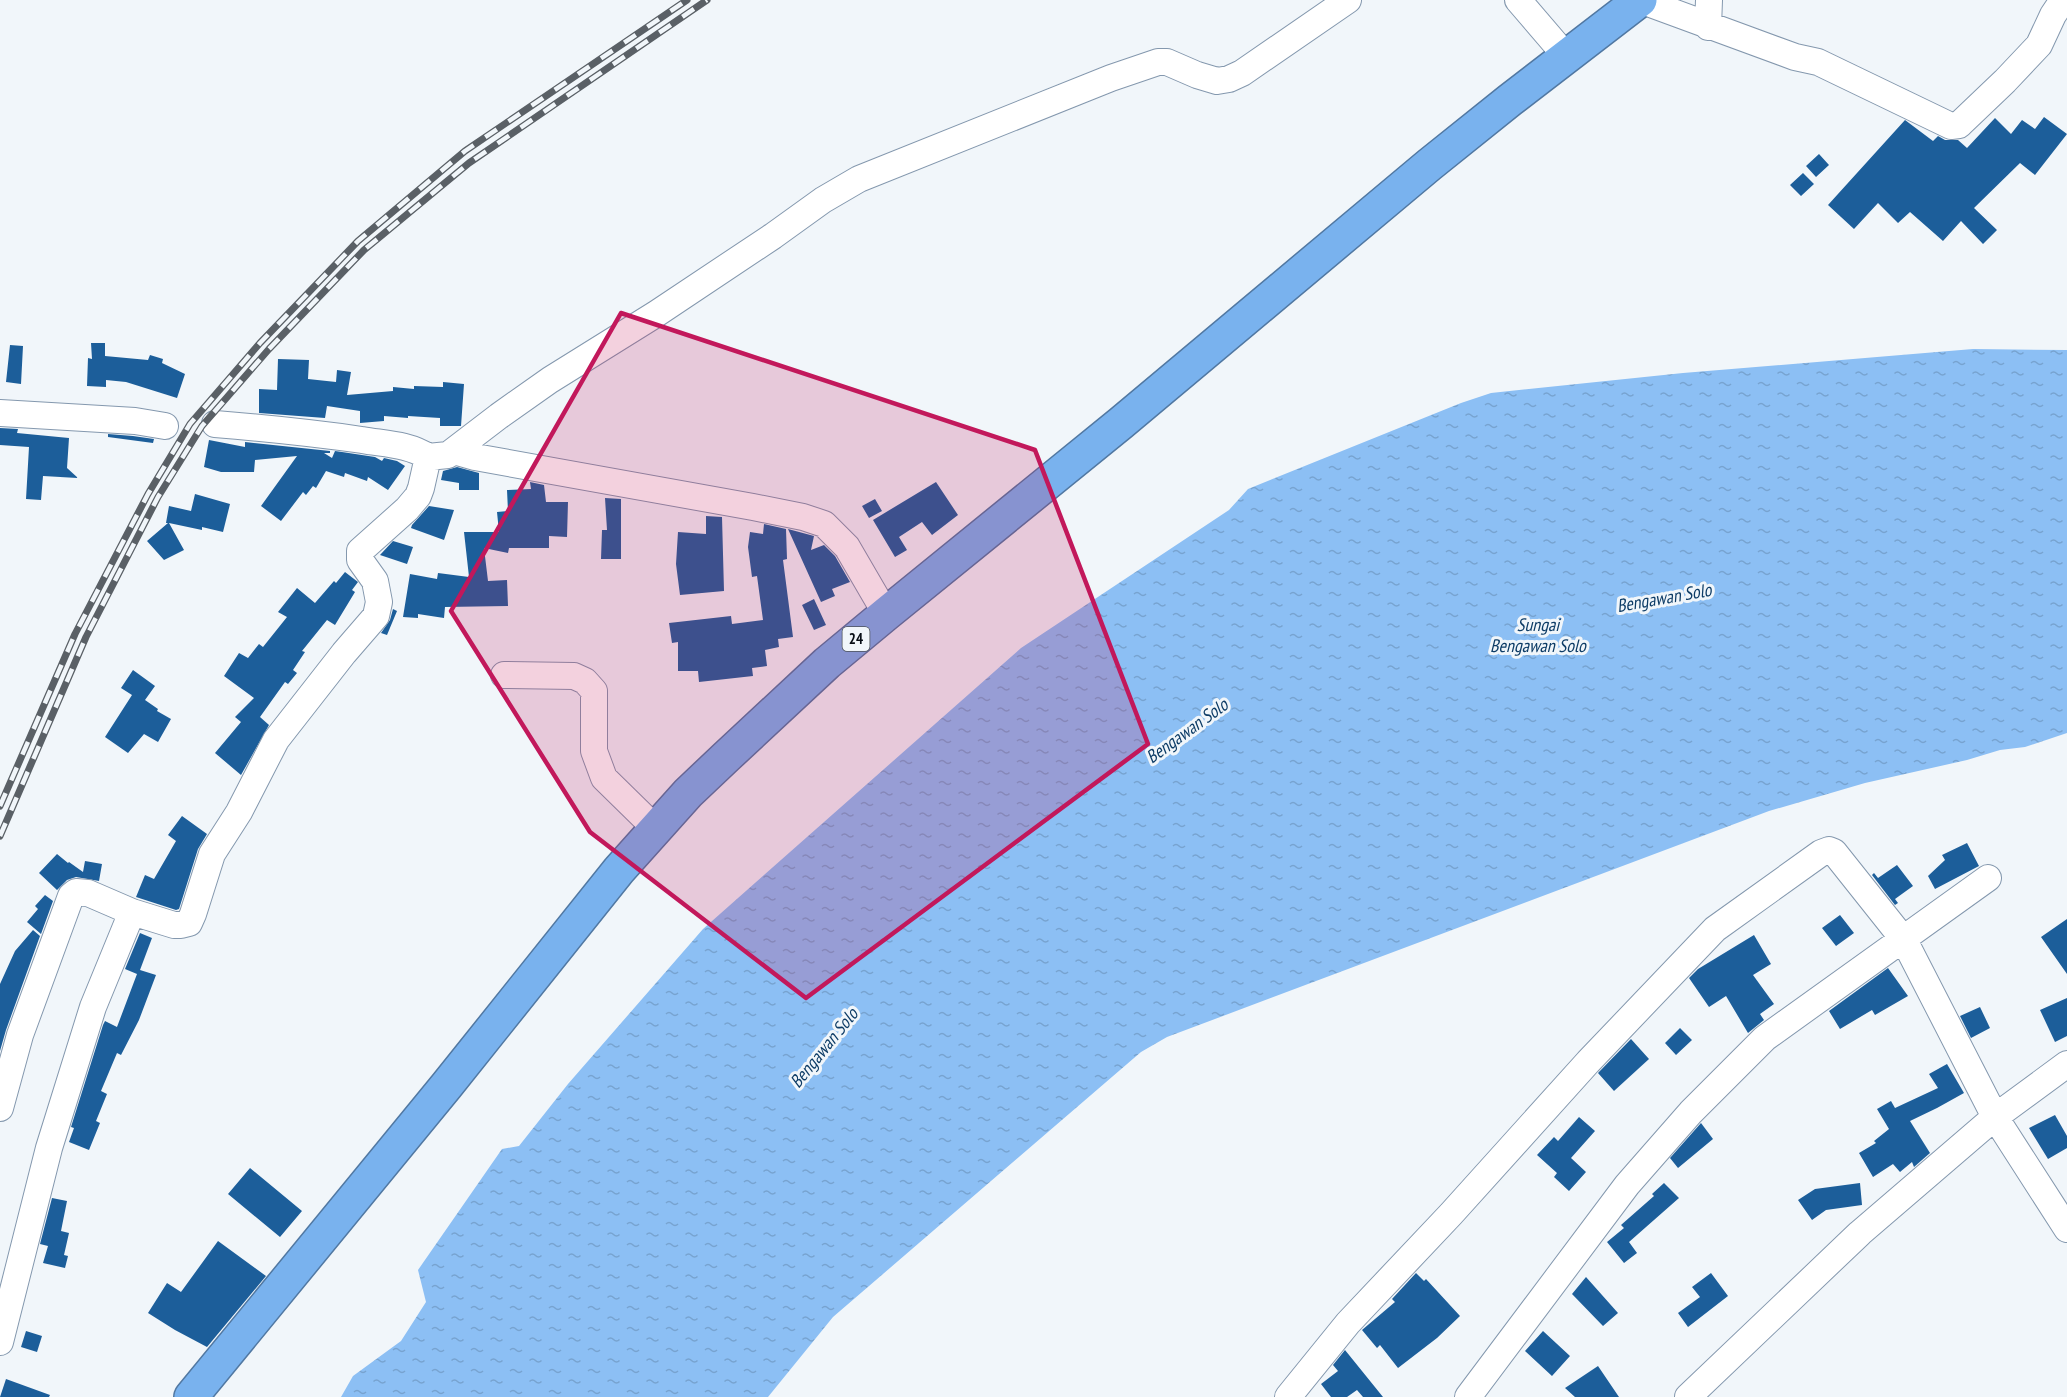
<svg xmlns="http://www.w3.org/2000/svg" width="2067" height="1397" font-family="'PT Sans Narrow',sans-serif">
<defs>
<pattern id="water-ripples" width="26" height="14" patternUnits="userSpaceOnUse" patternTransform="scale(1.5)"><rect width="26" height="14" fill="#8cbff4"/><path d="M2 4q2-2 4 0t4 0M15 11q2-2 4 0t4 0" fill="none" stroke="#77a3d0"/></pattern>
</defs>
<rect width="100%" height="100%" fill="#f1f6fa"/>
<path fill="url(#water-ripples)" d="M 1973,349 L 2067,350 L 2067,733 L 2025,747 L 2000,750 L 1967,760 L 1865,783 L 1769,811 L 1167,1037 L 1141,1052 L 833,1317 L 768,1397 L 341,1397 L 353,1376 L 401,1341 L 426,1302 L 418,1270 L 502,1149 L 519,1146 L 568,1084 L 703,929 L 1021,648 L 1229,510 L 1248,489 L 1461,403 L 1491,393 L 1683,373 Z"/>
<path fill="#1c5e9a" d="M 2044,117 L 2067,134 L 2035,175 L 2020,163 L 1974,208 L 1997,230 L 1983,244 L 1961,221 L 1943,241 L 1910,212 L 1898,223 L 1878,203 L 1854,229 L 1828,205 L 1905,120 L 1933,141 L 1938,136 L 1945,140 L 1958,140 L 1967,148 L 1995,118 L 2011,134 L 2022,120 L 2035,129 Z
M 1819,154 L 1829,165 L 1816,177 L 1806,166 Z
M 1803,173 L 1814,184 L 1801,196 L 1790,185 Z
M 91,343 L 105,343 L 105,356 L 148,360 L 150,355 L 163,359 L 162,363 L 185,374 L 177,398 L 126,382 L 106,380 L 106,387 L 87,386 L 88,358 L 92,359 Z
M 10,345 L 23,346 L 21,384 L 6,382 Z
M 278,359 L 309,360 L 308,379 L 336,382 L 337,370 L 351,372 L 347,395 L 393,391 L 393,387 L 414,389 L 414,386 L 443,387 L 443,382 L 464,384 L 461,426 L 440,426 L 440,418 L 408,416 L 408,418 L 384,416 L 384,421 L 360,423 L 360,411 L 327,406 L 325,418 L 259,413 L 259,389 L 277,390 Z
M 0,428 L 18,429 L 17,433 L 69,438 L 67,468 L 78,478 L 43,476 L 41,500 L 26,499 L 29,447 L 0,445 Z
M 108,434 L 133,436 L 154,439 L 153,443 L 108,437 Z
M 209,440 L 245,447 L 245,442 L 330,451 L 330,453 L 324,453 L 332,458 L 335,451 L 342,452 L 375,457 L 382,461 L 384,458 L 397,461 L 405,466 L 388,490 L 368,477 L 367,481 L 345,473 L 344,477 L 326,471 L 316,488 L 313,486 L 306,495 L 303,492 L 281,521 L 261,506 L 297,456 L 255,460 L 254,472 L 221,472 L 204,467 Z
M 457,467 L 479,473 L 479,490 L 459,490 L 459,483 L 441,480 L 443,471 Z
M 530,482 L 544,485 L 546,502 L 568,502 L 567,537 L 549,536 L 549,548 L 509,548 L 508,553 L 484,548 L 488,581 L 507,580 L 508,606 L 445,607 L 444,618 L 418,614 L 418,618 L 403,617 L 410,574 L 437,579 L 438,573 L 469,577 L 464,532 L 499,532 L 497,512 L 508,511 L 507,490 L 531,489 Z
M 936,482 L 958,515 L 932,535 L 922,522 L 899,537 L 907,550 L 895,557 L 873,520 Z
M 195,494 L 230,504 L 223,532 L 202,527 L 202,530 L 169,523 L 184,550 L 164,560 L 147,541 L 168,523 L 166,523 L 169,506 L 191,511 Z
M 605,498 L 621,499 L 621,559 L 601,559 L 602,530 L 607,530 Z
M 875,499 L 882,511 L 869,518 L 862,506 Z
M 429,506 L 454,510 L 444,540 L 411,528 L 412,525 Z
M 706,516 L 722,517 L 724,591 L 680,595 L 676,564 L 678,532 L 706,534 Z
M 764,524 L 786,529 L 787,559 L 783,560 L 793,637 L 778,639 L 779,647 L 765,650 L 767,666 L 752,668 L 753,676 L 699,682 L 698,671 L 678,671 L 678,642 L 672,643 L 669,623 L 731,616 L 732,624 L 763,620 L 757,576 L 752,577 L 748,547 L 750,532 L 763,534 Z
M 788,529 L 814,536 L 811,550 L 824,545 L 835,556 L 850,582 L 832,589 L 835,596 L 821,602 Z
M 393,541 L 413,547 L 407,564 L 380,555 Z
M 345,572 L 358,582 L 352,590 L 355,592 L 335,625 L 327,620 L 302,651 L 305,652 L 293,670 L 297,673 L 288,684 L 285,682 L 260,717 L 269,725 L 241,775 L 215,753 L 241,722 L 235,717 L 254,698 L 224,676 L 239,653 L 248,658 L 259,644 L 263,647 L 287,617 L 278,612 L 297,588 L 315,603 L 334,581 L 336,583 Z
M 814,599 L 826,625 L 814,630 L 802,605 Z
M 393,609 L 397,611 L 387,635 L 381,633 L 390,620 Z
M 133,670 L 155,686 L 145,700 L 158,709 L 157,711 L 171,719 L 158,742 L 144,734 L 128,753 L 105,737 L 132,695 L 121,688 Z
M 182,816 L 207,834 L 198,849 L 179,909 L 176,910 L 136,897 L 145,875 L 154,879 L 176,841 L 168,835 Z
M 1967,843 L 1979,866 L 1935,889 L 1928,876 L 1945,860 L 1942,855 Z
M 57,854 L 68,863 L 69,862 L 83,872 L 85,861 L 102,864 L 99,881 L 76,877 L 67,880 L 57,890 L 39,873 Z
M 1897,865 L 1913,886 L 1895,899 L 1898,903 L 1895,905 L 1872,875 L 1874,873 L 1878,878 Z
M 45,895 L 53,901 L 41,934 L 27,922 L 38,909 L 35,906 Z
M 1840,915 L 1854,933 L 1836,946 L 1822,928 Z
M 2067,919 L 2067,974 L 2041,937 Z
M 33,930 L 40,936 L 6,1030 L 0,1051 L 0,984 L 15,951 Z
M 140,933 L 152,938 L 140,970 L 156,975 L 139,1020 L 121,1055 L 117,1053 L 101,1091 L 107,1094 L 96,1121 L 100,1123 L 89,1150 L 69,1142 L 74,1128 L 71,1127 L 103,1025 L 105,1021 L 117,1027 L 137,974 L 125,969 Z
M 1754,935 L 1771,964 L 1753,975 L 1774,1004 L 1760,1014 L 1764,1020 L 1748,1033 L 1726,996 L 1709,1007 L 1689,978 L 1698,969 Z
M 1888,968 L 1908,996 L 1875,1015 L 1872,1010 L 1840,1029 L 1829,1011 Z
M 2067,998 L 2067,1036 L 2055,1042 L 2040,1010 Z
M 1980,1007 L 1990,1028 L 1971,1038 L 1960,1016 Z
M 1680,1028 L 1692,1040 L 1676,1055 L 1665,1043 Z
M 1631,1039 L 1649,1059 L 1614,1091 L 1598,1073 Z
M 1947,1064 L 1964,1093 L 1937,1108 L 1910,1121 L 1930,1153 L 1914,1167 L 1912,1162 L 1900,1172 L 1893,1164 L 1873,1177 L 1859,1153 L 1876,1143 L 1874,1141 L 1889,1129 L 1877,1109 L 1891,1101 L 1895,1108 L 1938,1088 L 1929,1074 Z
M 2055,1115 L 2067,1136 L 2067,1148 L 2048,1159 L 2029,1128 Z
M 1579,1117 L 1595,1131 L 1571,1158 L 1586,1172 L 1569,1191 L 1554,1177 L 1557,1173 L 1537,1155 L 1554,1137 L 1558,1141 Z
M 1701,1123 L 1713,1139 L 1678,1168 L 1670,1158 Z
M 250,1168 L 302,1211 L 280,1237 L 228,1194 Z
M 1664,1183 L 1679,1198 L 1629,1242 L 1637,1253 L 1624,1263 L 1607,1242 L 1624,1228 L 1621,1225 L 1654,1196 L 1652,1194 Z
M 1860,1183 L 1862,1205 L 1826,1210 L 1812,1220 L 1798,1200 L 1815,1189 Z
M 52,1198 L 67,1201 L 61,1231 L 69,1233 L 64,1255 L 68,1256 L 65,1268 L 43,1263 L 48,1246 L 40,1244 Z
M 218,1241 L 266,1276 L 207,1347 L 175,1330 L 148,1313 L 167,1283 L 181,1292 Z
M 1416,1273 L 1424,1281 L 1426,1279 L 1460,1316 L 1437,1338 L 1398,1368 L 1380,1345 L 1377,1348 L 1362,1330 L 1395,1302 L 1392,1299 Z
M 1711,1273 L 1728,1296 L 1688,1327 L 1678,1313 L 1700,1297 L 1692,1287 Z
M 1586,1277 L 1618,1313 L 1603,1326 L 1572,1294 Z
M 26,1331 L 42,1336 L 37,1352 L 21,1347 Z
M 1543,1331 L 1570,1356 L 1552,1376 L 1525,1351 Z
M 1345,1350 L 1383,1397 L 1363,1397 L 1357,1390 L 1347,1397 L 1331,1397 L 1321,1384 L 1338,1371 L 1333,1365 Z
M 1598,1366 L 1619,1397 L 1575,1397 L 1565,1388 Z
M 6,1379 L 50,1395 L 49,1397 L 0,1397 Z"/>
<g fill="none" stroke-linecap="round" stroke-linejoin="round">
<defs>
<path id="minor" d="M 1518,0 L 1566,56
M 1640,0 L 1795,57 L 1818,62 L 1951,126 L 1959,125 L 1962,122 L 2005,81 L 2039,45 L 2053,15 L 2063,0
M 1708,27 L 1709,0
M 0,413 L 135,421 L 165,426
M 454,451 L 475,457 L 753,507 L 803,517 L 824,524 L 847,547 L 886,614
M 428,457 L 448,455 L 499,416 L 550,380 L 656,314 L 773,236 L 823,200 L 859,179 L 1111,78 L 1158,62 L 1167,62 L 1197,75 L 1217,81 L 1229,79 L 1242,73 L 1348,0
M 504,675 L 574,676 L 585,681 L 594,691 L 594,751 L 604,778 L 656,829
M 0,1108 L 20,1035 L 71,896 L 76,892 L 88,893 L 132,912 L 174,925 L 181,925 L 189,923 L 193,914 L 212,854 L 239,812 L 276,740 L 344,653 L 376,616 L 379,602 L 375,581 L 360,560 L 360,551 L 407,509 L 418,496 L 421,488 L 428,457 C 409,444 384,444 362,440 C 313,433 264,428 215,424
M 0,1342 L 49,1148 L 93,1007 L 132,912
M 1288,1397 L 1348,1323 L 1451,1214 L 1588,1062 L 1715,929 L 1821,853 L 1829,850 L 1834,852 L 1904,940 L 1995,1117 L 2067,1229
M 1468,1397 L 1627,1185 L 1691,1112 L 1765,1038 L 1988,878
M 1688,1397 L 1860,1233 L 1995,1117 L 2067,1064"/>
<path id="highway" d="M 191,1397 L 447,1085 L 619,870 L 688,793 L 726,757 L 827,663 L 886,614 L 1121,423 L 1429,165 L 1510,100 L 1640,0"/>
</defs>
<use href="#minor" stroke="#8498ae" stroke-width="28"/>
<use href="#highway" stroke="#5178a2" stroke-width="36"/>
<use href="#minor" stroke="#fff" stroke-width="26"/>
<use href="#highway" stroke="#79b2ee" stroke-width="33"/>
<defs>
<path id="rail" d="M 0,806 L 75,634 L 148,494 L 190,424 L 260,343 L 358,241 L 465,151 L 687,0
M 0,836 L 86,637 L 158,497 L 202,426 L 269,349 L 364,250 L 469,163 L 707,0"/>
</defs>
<use href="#rail" stroke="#5a6066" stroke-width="7"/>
<use href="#rail" stroke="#f1f6fa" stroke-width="4.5" stroke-dasharray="14" stroke-linecap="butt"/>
</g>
<path fill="#c2185b" fill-opacity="0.2" stroke="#c2185b" stroke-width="4.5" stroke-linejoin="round" d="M 621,313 L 1035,450 L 1148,744 L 806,998 L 590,832 L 451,611 Z"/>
<g text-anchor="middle" stroke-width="6" stroke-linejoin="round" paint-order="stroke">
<rect fill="#f1f6fa" stroke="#4c5259" stroke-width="1.5" x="842.5" y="627" width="27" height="24" rx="4.5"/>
<g font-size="15" font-weight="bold" fill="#060c14">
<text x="856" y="644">24</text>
</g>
<g font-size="18" font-style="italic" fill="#0d3c66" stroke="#f1f6fa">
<text transform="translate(1664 598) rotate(-10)" y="6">Bengawan Solo</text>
<text x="1538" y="631">Sungai<tspan x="1538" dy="21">Bengawan Solo</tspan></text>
<text transform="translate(1187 731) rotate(-36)" y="6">Bengawan Solo</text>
<text transform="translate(824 1048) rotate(-51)" y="6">Bengawan Solo</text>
</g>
</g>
</svg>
